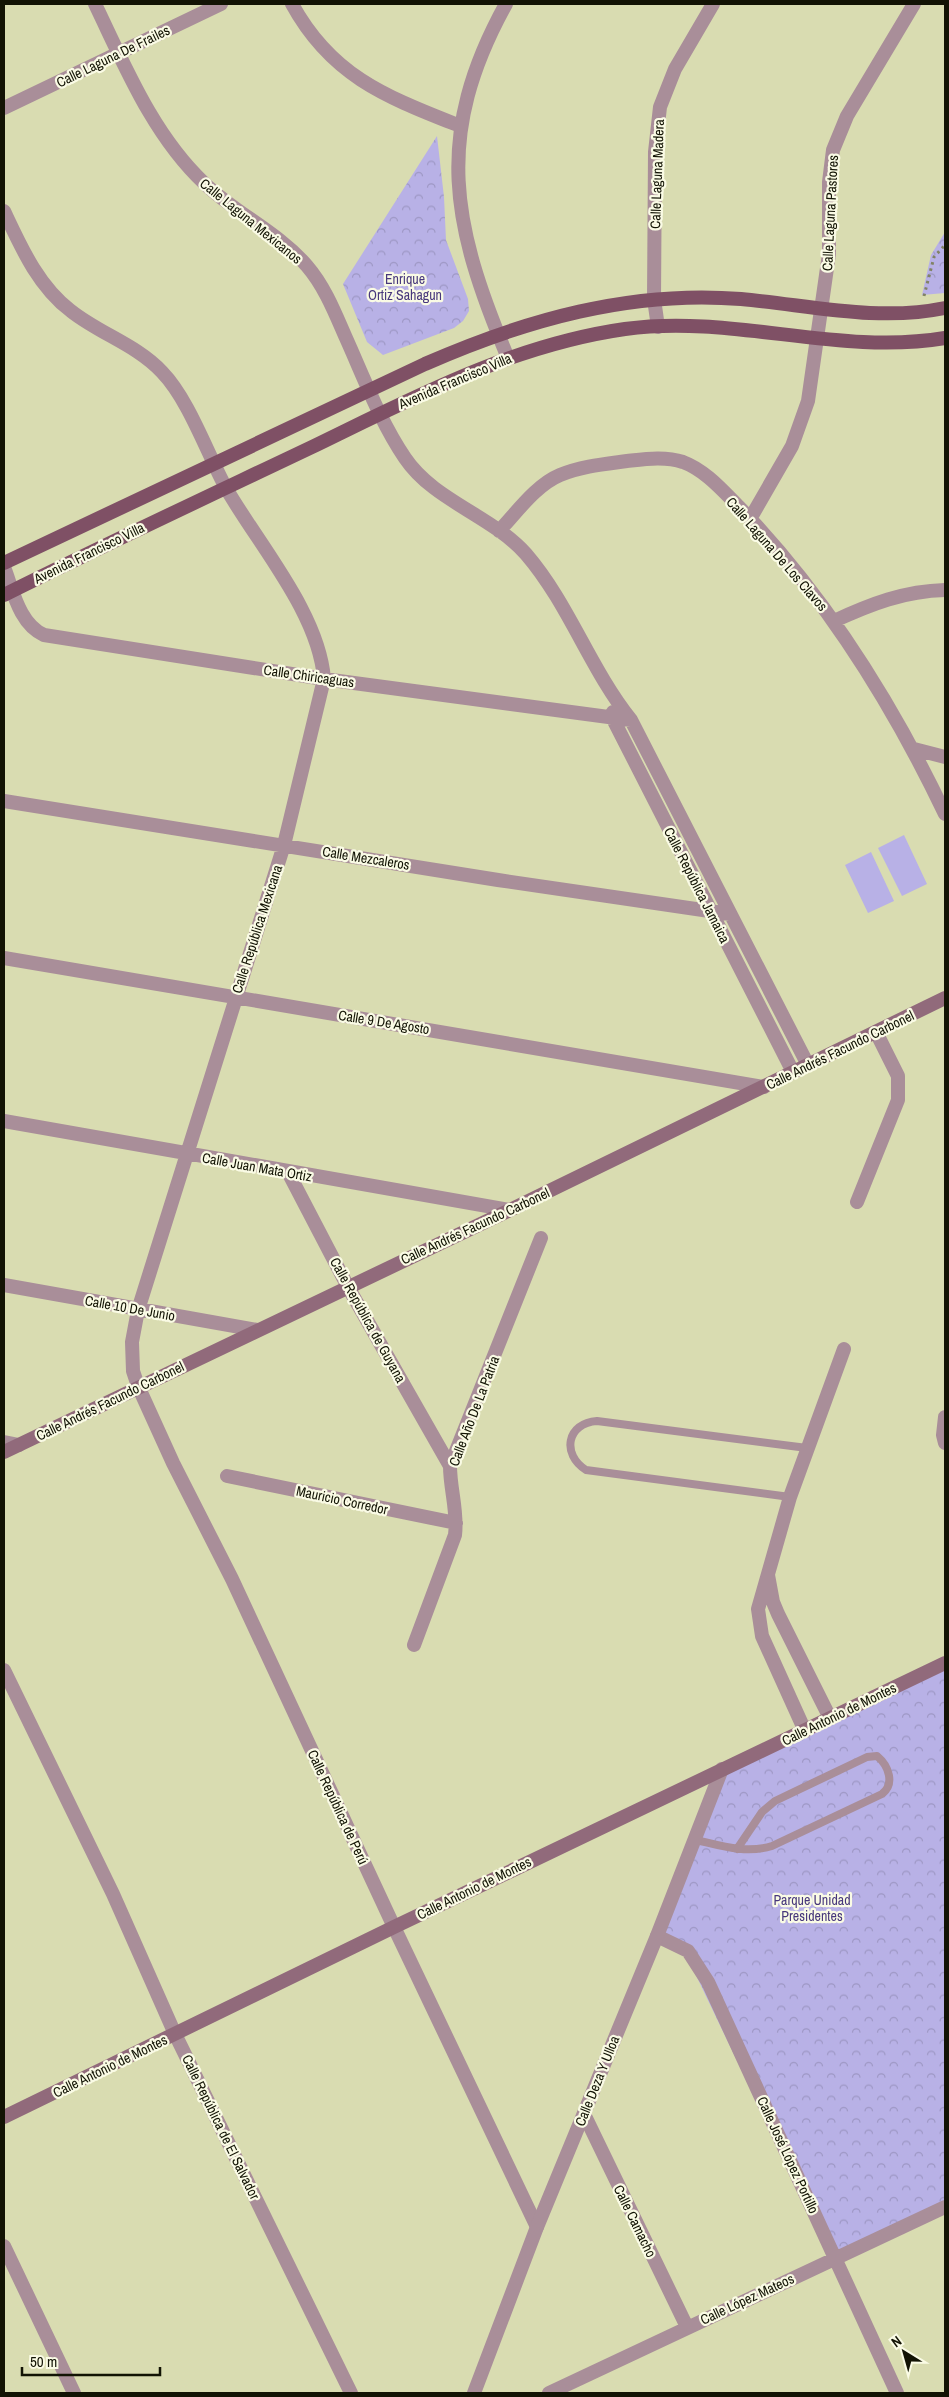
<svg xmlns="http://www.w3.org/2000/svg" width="949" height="2397" font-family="'Archivo Narrow',sans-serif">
<defs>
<pattern id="park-crowns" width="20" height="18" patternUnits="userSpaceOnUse" patternTransform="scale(1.25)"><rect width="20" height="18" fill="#b8b1e6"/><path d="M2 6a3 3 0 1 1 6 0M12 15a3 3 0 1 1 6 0" fill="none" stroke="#9d97c4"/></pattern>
</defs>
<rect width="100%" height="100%" fill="#d9dcb1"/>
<path fill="#b8b1e6" d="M 904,835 L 927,884 L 902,896 L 878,848 Z
M 871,852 L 894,901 L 868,913 L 845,865 Z"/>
<path fill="url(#park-crowns)" d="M 437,136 L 444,197 L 446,240 L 468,299 L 469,311 L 463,321 L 454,328 L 383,355 L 367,342 L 343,284 Z
M 945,232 L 945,293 L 922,295 L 931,255 Z
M 945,1670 L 945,2211 L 834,2263 L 681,1944 L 660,1932 L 721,1777 Z"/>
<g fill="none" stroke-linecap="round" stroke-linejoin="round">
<path stroke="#818365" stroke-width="3" stroke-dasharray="2.5 4" stroke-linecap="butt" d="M 924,296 L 934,257 L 945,245"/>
<path stroke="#a98e99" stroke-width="8" d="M 790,1497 L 586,1470 C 561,1454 567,1423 597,1421 L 807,1448
M 696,1840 C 722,1846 746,1854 772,1846 L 882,1794 C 895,1784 889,1766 877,1756 L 867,1757 L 775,1801 L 762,1812 L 737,1849"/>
<path stroke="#a98e99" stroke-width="14" d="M 95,4 C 125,66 153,135 204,183 C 236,214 278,232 307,266 C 325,287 335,313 346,338 C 364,378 380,421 405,458 C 434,501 491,515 526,554 C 569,604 590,669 631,720 L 808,1065
M 292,4 C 332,77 387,97 460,126
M 506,4 C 433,136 452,225 508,358
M 4,108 L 221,4
M 4,211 C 21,247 38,286 71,311 C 100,334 137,345 162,372 C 189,400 207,453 226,488 C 258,544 319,613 324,679 L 284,845 L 138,1310 L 132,1342 L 133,1371 L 138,1386 L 173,1463 L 232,1579 L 394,1927 L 537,2227
M 658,327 L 654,299 L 655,152 L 660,107 L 675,69 L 713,4
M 750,519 L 792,446 L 808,401 L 829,254 L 829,182 L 833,150 L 847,116 L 914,4
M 499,531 C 517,512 536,485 560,475 C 582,466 605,464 627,461 C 645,459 665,456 683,462 C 705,470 723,491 739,507 C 825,596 892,703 945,814
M 4,567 C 13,590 19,624 44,635 L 324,679 L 631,720
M 834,621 C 871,604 904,591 945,590
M 613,712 L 613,719 L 793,1072
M 914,749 L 945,757
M 4,801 L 498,880 L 730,914
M 4,958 L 764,1087
M 4,1121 L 510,1210
M 288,1172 L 348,1287 L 450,1466
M 857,1202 L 898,1100 L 898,1076 L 876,1032
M 4,1285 L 257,1330
M 945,1417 L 943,1435 L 945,1443
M 4,1442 L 19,1445
M 227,1476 L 456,1523
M 768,1575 L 773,1602 L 778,1614 L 830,1718
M 414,1645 L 455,1535 C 458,1512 450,1489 450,1466 L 541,1238
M 4,1670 L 113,1894 L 175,2034 L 351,2393
M 805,1731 L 762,1636 L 758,1609 L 790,1497 L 844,1349
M 657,1936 L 688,1951 L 708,1982 L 897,2393
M 584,2114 L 687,2327
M 4,2246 L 74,2393
M 549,2393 L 945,2207"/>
<path stroke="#a98e99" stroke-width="14" d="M 474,2393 L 537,2227 L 657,1936 L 722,1769"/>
<path stroke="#916a7b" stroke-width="14" d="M 4,1452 L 510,1210 L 945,998
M 4,2117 L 394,1927 L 945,1663"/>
<path stroke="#7f5065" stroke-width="14" d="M 4,563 L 425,364 C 525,320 631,290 741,299 C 809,305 877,322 945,308
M 4,595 C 106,544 209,496 312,447 C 413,398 512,345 625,329 C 733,314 838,356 945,338"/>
</g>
<g text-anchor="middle" stroke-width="4.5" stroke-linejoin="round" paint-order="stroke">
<g font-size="14" fill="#121304" stroke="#fafbe5">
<text transform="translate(113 56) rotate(-26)" y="5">Calle Laguna De Frailes</text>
<text transform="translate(657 174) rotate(-88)" y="5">Calle Laguna Madera</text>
<text transform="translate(830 213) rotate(-87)" y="5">Calle Laguna Pastores</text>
<text transform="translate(251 221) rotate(39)" y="5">Calle Laguna Mexicanos</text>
<text transform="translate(455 381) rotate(-23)" y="5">Avenida Francisco Villa</text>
<text transform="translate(89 553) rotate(-26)" y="5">Avenida Francisco Villa</text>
<text transform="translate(777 554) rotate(49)" y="5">Calle Laguna De Los Clavos</text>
<text transform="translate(309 676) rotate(8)" y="5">Calle Chiricaguas</text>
<text transform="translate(366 858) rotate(9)" y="5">Calle Mezcaleros</text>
<text transform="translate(697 885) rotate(63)" y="5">Calle República Jamaica</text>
<text transform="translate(257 929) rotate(-72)" y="5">Calle República Mexicana</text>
<text transform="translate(384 1022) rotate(9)" y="5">Calle 9 De Agosto</text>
<text transform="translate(840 1050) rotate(-26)" y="5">Calle Andrés Facundo Carbonel</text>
<text transform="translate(257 1167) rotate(10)" y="5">Calle Juan Mata Ortiz</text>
<text transform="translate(475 1226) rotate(-25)" y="5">Calle Andrés Facundo Carbonel</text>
<text transform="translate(130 1308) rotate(10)" y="5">Calle 10 De Junio</text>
<text transform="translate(368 1320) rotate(61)" y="5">Calle República de Guyana</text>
<text transform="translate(110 1401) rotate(-26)" y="5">Calle Andrés Facundo Carbonel</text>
<text transform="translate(474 1411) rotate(-69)" y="5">Calle Año De La Patria</text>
<text transform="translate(342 1500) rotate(12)" y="5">Mauricio Corredor</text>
<text transform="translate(839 1714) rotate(-26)" y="5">Calle Antonio de Montes</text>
<text transform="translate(338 1807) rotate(65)" y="5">Calle República de Perú</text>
<text transform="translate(474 1888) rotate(-26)" y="5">Calle Antonio de Montes</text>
<text transform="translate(110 2066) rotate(-26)" y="5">Calle Antonio de Montes</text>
<text transform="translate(597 2081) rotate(-68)" y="5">Calle Deza Y Ulloa</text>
<text transform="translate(221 2127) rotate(64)" y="5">Calle República de El Salvador</text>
<text transform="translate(788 2155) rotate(65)" y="5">Calle José López Portillo</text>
<text transform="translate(635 2221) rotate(64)" y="5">Calle Camacho</text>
<text transform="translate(747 2299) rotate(-25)" y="5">Calle López Mateos</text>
</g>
<g font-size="14" fill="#47377c" stroke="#fafbe5">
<text x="405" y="284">Enrique<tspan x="405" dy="16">Ortiz Sahagun</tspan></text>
<text x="812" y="1905">Parque Unidad<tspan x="812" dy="16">Presidentes</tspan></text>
</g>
</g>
<rect width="949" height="2397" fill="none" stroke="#121304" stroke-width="10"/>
<g transform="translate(904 2352) rotate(323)" stroke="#fafbe5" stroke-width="4" paint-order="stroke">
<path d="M0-4L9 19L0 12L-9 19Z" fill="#121304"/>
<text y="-8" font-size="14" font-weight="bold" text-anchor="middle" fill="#121304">N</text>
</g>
<path d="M22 2367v8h138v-8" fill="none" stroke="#121304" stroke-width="2.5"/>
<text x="30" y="2367" font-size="15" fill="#121304" stroke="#fafbe5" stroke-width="4" paint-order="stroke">50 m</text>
</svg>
